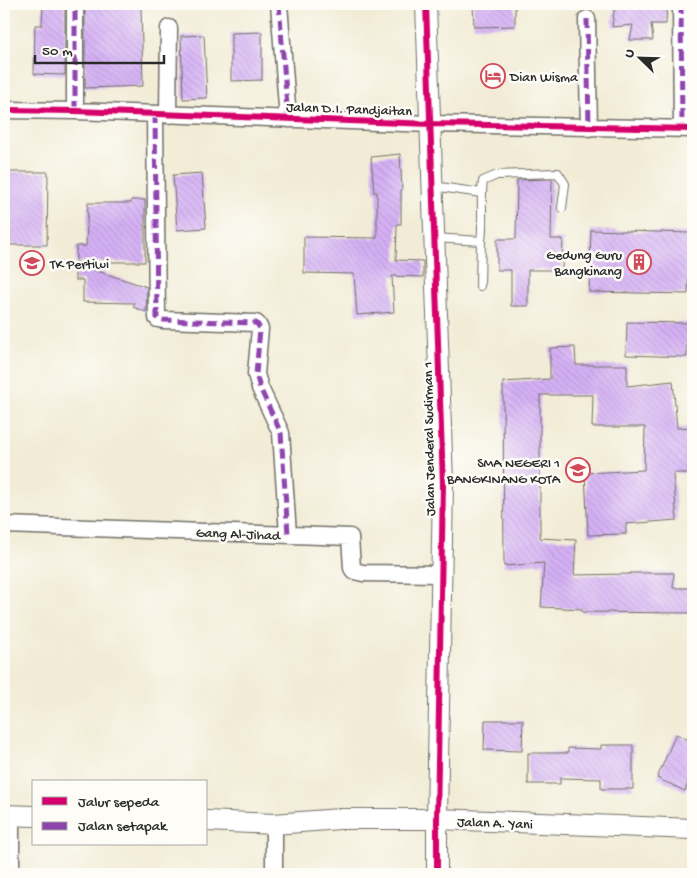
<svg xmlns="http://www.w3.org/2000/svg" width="697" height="878" font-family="'Gochi Hand',sans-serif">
<defs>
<pattern id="building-back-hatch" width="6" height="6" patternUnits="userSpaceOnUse" patternTransform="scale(1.25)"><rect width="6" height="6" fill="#d5b1f5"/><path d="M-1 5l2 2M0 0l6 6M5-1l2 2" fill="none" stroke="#b798d2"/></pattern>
</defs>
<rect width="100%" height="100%" fill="#fdfcf7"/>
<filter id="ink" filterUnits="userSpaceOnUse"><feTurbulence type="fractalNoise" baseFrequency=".02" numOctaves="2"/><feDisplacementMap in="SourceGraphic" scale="10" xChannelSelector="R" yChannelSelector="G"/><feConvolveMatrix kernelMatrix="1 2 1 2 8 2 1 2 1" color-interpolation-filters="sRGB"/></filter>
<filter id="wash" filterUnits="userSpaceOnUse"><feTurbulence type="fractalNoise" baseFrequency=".0096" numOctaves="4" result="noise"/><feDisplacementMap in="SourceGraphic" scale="20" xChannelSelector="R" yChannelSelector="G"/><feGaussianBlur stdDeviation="1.12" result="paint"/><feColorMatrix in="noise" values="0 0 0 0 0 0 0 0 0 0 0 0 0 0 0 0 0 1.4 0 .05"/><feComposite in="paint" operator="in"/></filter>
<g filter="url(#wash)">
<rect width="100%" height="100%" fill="#f2ecd6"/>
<g id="blocks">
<path fill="url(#building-back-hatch)" d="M 43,4 L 65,4 L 65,75 L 34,74 L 35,25 L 42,25 Z
M 85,4 L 103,4 L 103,7 L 141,7 L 143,86 L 85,88 Z
M 473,4 L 515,4 L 515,26 L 474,27 Z
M 615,4 L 667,4 L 666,24 L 651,24 L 653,40 L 630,40 L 633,25 L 612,27 Z
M 262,32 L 262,80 L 231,81 L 231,33 Z
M 204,35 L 207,98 L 183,99 L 181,36 Z
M 400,154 L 402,190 L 401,190 L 401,224 L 397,224 L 396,260 L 423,261 L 423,277 L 392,276 L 394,312 L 357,315 L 354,274 L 304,273 L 304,237 L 377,238 L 377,192 L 374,192 L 371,157 Z
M 9,172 L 48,172 L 47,245 L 9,245 Z
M 202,173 L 206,228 L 177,230 L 173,175 Z
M 552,179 L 551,239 L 563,239 L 562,270 L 528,270 L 528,306 L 511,306 L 511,270 L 497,270 L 497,239 L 516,239 L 517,180 Z
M 131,200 L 145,200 L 145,262 L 76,262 L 76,246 L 86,246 L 88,203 L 131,203 Z
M 591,230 L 690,233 L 688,294 L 589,292 Z
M 75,264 L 147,287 L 146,312 L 133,307 L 135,303 L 83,302 L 83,280 L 75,280 Z
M 627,322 L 687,323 L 687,357 L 626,355 Z
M 575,347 L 576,365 L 627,365 L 627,386 L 673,381 L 677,428 L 693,427 L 693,473 L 673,473 L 677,520 L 626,524 L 626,534 L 588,535 L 585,473 L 644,470 L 645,427 L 592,427 L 593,395 L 540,395 L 540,538 L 576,540 L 574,575 L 630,574 L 630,573 L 674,573 L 673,588 L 693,588 L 693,613 L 582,612 L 582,609 L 541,607 L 544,563 L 504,566 L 503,382 L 550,379 L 550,348 Z
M 485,720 L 523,720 L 522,751 L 484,750 Z
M 676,734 L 693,742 L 693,770 L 685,791 L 657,778 Z
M 601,745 L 633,745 L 633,789 L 601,789 L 601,779 L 560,778 L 560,784 L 528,784 L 528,753 L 568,753 L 568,748 L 601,749 Z"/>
</g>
</g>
<g filter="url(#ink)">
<use href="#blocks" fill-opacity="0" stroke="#716f67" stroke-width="1"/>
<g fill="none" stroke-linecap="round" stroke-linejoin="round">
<defs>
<path id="service" d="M 433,186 L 481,193
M 434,238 L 481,241 C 484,221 480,201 483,181 L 497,175 L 558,173 L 565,184 L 562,208
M 480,286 L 481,241"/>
<path id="minor" d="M 279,4 L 288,119
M 681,4 L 682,129
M 587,19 L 589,128
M 4,110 L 75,111 L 431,124 L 693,129
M 75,111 L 75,4
M 155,114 L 157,318 L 158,319 L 163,320 L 256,323 L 258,325 L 260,329 L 256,374 L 260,388 L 281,433 L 288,534
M 168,115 L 169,28
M 4,525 L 350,537 L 352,568 L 354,571 L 363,573 L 441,574
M 11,815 L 11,874
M 274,824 L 274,874"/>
<path id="tertiary" d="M 426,4 L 443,484 L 437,819 L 437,874
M 4,815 L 34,816
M 206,821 L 274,824 L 340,819 L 437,819 L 693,829"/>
</defs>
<use href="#service" stroke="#716f67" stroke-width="10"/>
<use href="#minor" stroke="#716f67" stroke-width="19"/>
<use href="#tertiary" stroke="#716f67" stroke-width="22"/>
<use href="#service" stroke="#fff" stroke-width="8"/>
<use href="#minor" stroke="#fff" stroke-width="16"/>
<use href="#tertiary" stroke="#fff" stroke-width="20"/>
<path stroke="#8e44ad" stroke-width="5" stroke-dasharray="10 5" stroke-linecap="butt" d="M 279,4 L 288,119
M 681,4 L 682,129
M 587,19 L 589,128
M 75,111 L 75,4
M 155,114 L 157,318 L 158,319 L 163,320 L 256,323 L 258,325 L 260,329 L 256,374 L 260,388 L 281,433 L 288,534"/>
<defs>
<path id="cycleway" d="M 426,4 L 443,484 L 437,819 L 437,874
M 4,110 L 75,111 L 431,124 L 693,129"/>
</defs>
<use href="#cycleway" stroke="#fdfcf7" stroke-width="9"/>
<use href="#cycleway" stroke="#d6006c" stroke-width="6"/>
</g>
</g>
<defs>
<symbol id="hotel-ring" viewBox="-11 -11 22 22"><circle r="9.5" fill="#fdfcf7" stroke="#d1495b" stroke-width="1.5"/><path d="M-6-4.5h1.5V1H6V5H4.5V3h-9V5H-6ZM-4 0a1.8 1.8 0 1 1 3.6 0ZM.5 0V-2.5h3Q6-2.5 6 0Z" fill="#d1495b"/></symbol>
<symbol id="building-ring" viewBox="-11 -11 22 22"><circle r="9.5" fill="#fdfcf7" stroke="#d1495b" stroke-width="1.5"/><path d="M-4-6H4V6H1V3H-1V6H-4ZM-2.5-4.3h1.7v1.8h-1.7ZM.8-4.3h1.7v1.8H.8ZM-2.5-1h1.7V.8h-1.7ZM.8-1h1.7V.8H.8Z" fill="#d1495b"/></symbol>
<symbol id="school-ring" viewBox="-11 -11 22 22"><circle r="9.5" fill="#fdfcf7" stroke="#d1495b" stroke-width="1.5"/><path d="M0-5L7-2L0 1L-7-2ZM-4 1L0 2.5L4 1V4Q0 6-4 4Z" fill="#d1495b"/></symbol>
</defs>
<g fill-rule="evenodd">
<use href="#hotel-ring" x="479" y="62" width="28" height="28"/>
<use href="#building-ring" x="625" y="248" width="28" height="28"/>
<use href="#school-ring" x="18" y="249" width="28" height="28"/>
<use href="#school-ring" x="564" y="456" width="28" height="28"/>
</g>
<g text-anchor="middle" stroke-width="5" stroke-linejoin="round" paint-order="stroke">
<g font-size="14" fill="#2b2b2b" stroke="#fdfcf7" text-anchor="start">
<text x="510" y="81">Dian Wisma</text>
<text x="622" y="259" text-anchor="end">Gedung Guru<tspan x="622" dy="16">Bangkinang</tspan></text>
<text x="50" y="268">TK Pertiwi</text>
<text x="560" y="467" text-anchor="end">SMA NEGERI 1<tspan x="560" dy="16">BANGKINANG KOTA</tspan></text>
</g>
<g font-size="14" fill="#2b2b2b" stroke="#fdfcf7">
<text transform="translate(349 108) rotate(2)" y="5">Jalan D.I. Pandjaitan</text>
<text transform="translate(428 439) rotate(-91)" y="5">Jalan Jenderal Sudirman 1</text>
<text transform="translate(238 533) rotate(2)" y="5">Gang Al-Jihad</text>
<text transform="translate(495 822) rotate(2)" y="5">Jalan A. Yani</text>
</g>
</g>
<rect width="697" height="878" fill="none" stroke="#fdfcf7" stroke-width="20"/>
<rect x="32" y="780" width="175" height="65" fill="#fdfcf7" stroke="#a9a8a5"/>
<rect x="42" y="797" width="25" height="8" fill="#d6006c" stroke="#a9a8a5"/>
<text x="78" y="806" font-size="15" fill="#2b2b2b">Jalur sepeda</text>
<rect x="42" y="822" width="25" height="8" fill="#8e44ad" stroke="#a9a8a5"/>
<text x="78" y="830" font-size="15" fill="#2b2b2b">Jalan setapak</text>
<g transform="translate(640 58) rotate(293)" stroke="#fdfcf7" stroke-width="4" paint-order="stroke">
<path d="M0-4L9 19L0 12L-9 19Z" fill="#2b2b2b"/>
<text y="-8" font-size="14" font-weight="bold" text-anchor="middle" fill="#2b2b2b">U</text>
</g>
<path d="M35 55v8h129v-8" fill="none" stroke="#2b2b2b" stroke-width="2.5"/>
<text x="42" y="55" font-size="15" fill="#2b2b2b" stroke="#fdfcf7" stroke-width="4" paint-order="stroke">50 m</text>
</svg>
